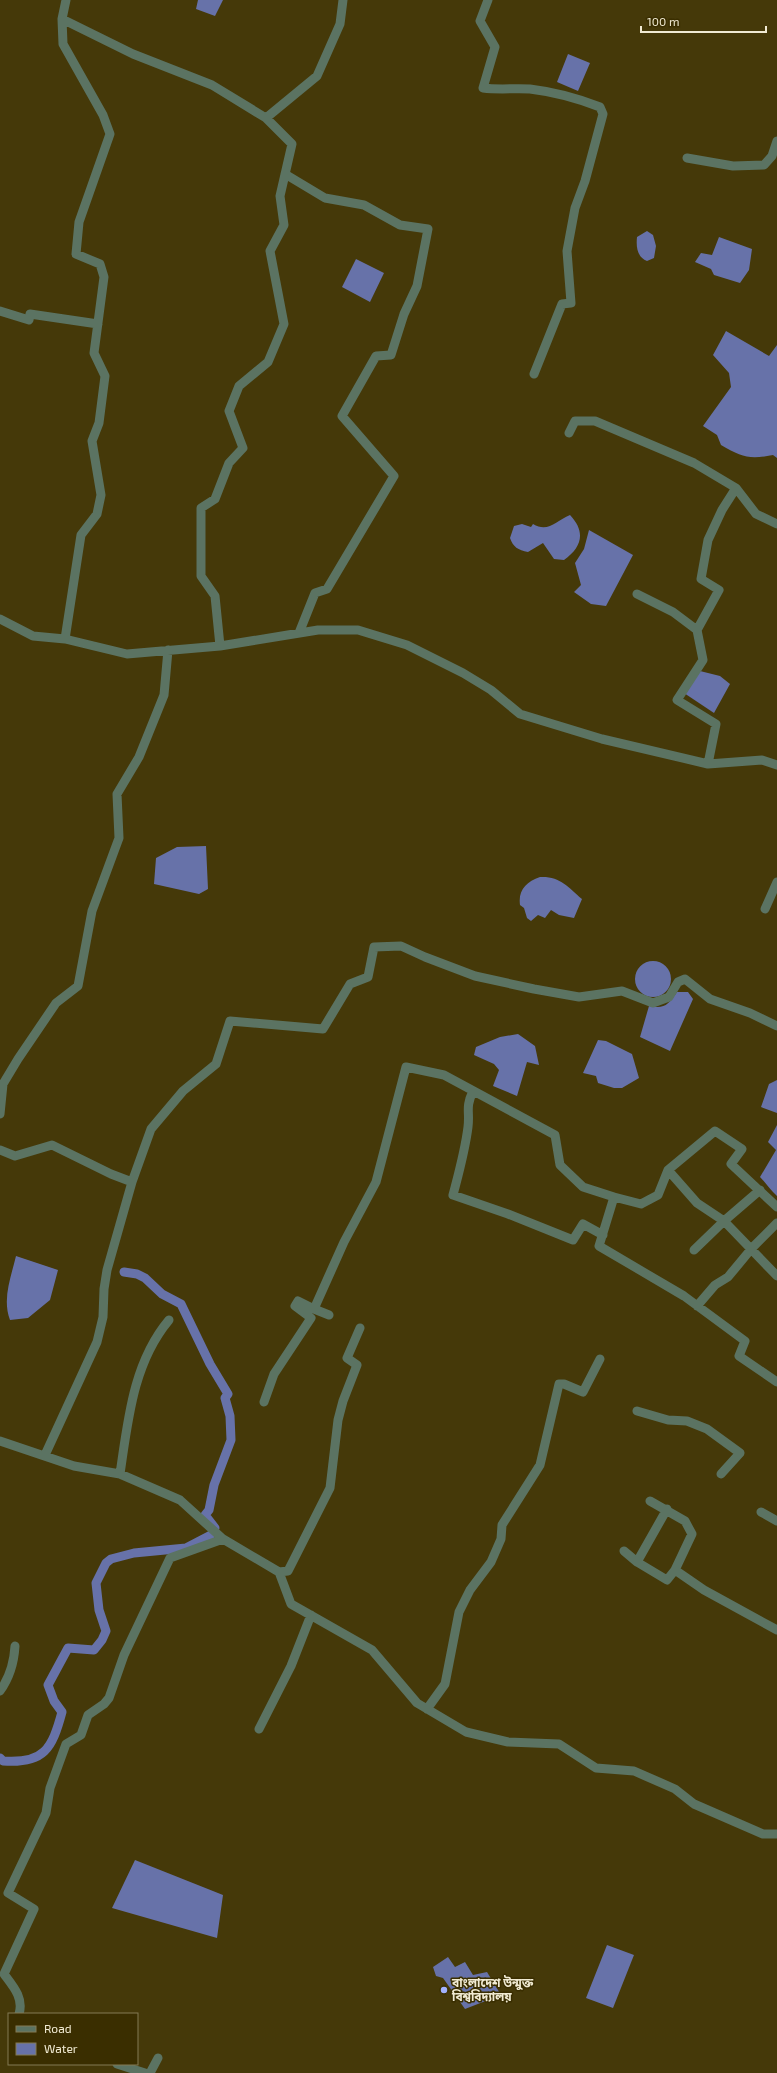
<svg xmlns="http://www.w3.org/2000/svg" width="777" height="2073" font-family="'Exo 2','Noto Sans Bengali',sans-serif">
<rect width="100%" height="100%" fill="#453909"/>
<path fill="#6772a9" d="M 198,0 L 223,0 L 215,16 L 196,9 Z
M 568,54 L 590,63 L 578,91 L 557,82 Z
M 647,231 L 653,235 L 656,246 L 654,258 L 647,261 C 637,257 636,247 637,237 Z
M 719,237 L 752,249 L 749,270 L 740,283 L 714,275 L 711,269 L 695,262 L 701,253 L 712,255 Z
M 356,259 L 384,273 L 370,302 L 342,287 Z
M 726,331 L 769,356 L 777,345 L 777,458 L 773,455 C 749,460 742,457 721,445 L 717,435 L 703,426 L 731,387 L 729,373 L 713,355 Z
M 570,515 C 586,532 582,547 564,560 L 554,559 L 543,543 L 528,552 C 518,550 513,547 510,538 L 514,526 L 522,524 L 531,527 L 533,524 C 548,533 556,521 570,515 Z
M 589,530 L 633,555 L 606,606 L 591,604 L 574,592 L 581,585 L 575,563 L 584,549 Z
M 700,671 L 720,676 L 730,684 L 714,713 L 684,693 Z
M 206,846 L 208,889 L 199,894 L 154,884 L 156,858 L 177,847 Z
M 540,877 C 560,876 568,887 582,899 L 574,918 L 559,915 L 551,910 L 545,918 L 538,915 L 531,921 L 527,918 L 524,908 L 520,905 C 518,890 526,882 540,877 Z
M635 979a18 18 0 1 1 36 0a18 18 0 1 1-36 0Z
M 677,992 L 688,992 L 693,999 L 670,1051 L 640,1037 L 649,1006 C 665,1009 668,1005 677,992 Z
M 518,1034 L 535,1046 L 539,1065 L 527,1062 L 517,1096 L 493,1086 L 499,1070 L 494,1064 L 474,1055 L 476,1047 L 500,1037 Z
M 598,1040 L 606,1041 L 632,1054 L 639,1078 L 622,1088 L 614,1088 L 598,1083 L 596,1076 L 583,1073 Z
M 777,1080 L 777,1113 L 761,1107 L 769,1084 Z
M 777,1125 L 777,1196 C 770,1190 766,1183 760,1177 L 776,1150 L 768,1142 Z
M 16,1256 L 58,1270 L 50,1300 L 28,1318 L 10,1320 C 2,1299 11,1277 16,1256 Z
M 135,1860 L 223,1895 L 217,1938 L 112,1908 Z
M 607,1945 L 634,1955 L 613,2008 L 586,1998 Z
M 448,1957 L 455,1967 L 465,1962 L 473,1975 L 487,1972 L 501,1995 L 465,2009 L 443,1978 L 436,1976 L 433,1967 Z"/>
<g fill="none" stroke-linecap="round" stroke-linejoin="round">
<path stroke="#6772a9" stroke-width="9" d="M 124,1272 L 137,1274 L 145,1278 L 162,1294 L 181,1304 L 210,1364 L 228,1394 L 225,1398 L 230,1416 L 231,1440 L 214,1485 L 209,1510 L 205,1515 L 215,1528
M 0,1758 L 3,1761 C 44,1764 52,1749 62,1712 L 54,1701 L 48,1685 L 68,1648 L 94,1650 L 102,1640 L 106,1631 L 99,1610 L 96,1583 L 106,1563 L 111,1559 L 134,1553 L 186,1548 L 211,1535"/>
<path stroke="#5b7362" stroke-width="9" d="M 488,0 L 480,21 L 495,47 L 483,88 C 499,90 515,88 530,89 C 555,92 577,98 600,107 L 603,114 L 585,181 L 575,208 L 567,251 L 571,303 L 562,304 L 534,374
M 62,19 L 133,54 L 212,85 L 266,118 L 292,144 L 280,196 L 284,225 L 270,251 L 284,324 L 268,362 L 239,386 L 229,411 L 243,448 L 229,463 L 215,499 L 201,508 L 201,576 L 215,596 L 220,646
M 266,118 L 317,76 L 340,24 L 343,0
M 687,158 L 733,166 L 764,165 L 772,156 L 777,141
M 285,174 L 325,198 L 364,205 L 400,225 L 428,229 L 417,286 L 404,314 L 391,355 L 376,356 L 342,416 L 394,476 L 327,589 L 315,593 L 299,633
M 0,311 L 29,320 L 30,314 L 98,324
M 569,433 L 575,421 L 595,421 L 694,463 L 736,488 L 756,514 L 777,524
M 637,594 L 673,612 L 697,630
M 0,619 L 33,636 L 65,639 L 127,654 L 220,646 L 318,630 L 358,630 L 407,645 L 463,673 L 491,690 L 520,714 L 602,739 L 708,764 L 762,760 L 777,765
M 65,639 L 81,535 L 97,514 L 101,495 L 92,441 L 99,423 L 105,376 L 94,353 L 104,277 L 100,264 L 76,254 L 79,222 L 110,134 L 103,115 L 63,44 L 62,19 L 66,0
M 708,764 L 716,724 L 677,700 L 703,660 L 697,630 L 719,590 L 701,579 L 708,540 L 722,510 L 736,488
M 765,909 L 777,882
M 473,1091 C 465,1108 470,1111 468,1127 C 465,1151 459,1172 453,1195 L 508,1214 L 573,1240 L 583,1224 L 603,1235
M 0,1114 L 3,1084 L 18,1059 L 56,1003 L 78,986 L 92,911 L 119,838 L 117,794 L 139,757 L 164,695 L 168,650
M 0,1150 L 15,1156 L 52,1145 L 111,1174 L 132,1182 L 151,1129 L 183,1091 L 216,1064 L 230,1021 L 323,1029 L 350,984 L 368,977 L 374,947 L 401,946 L 425,957 L 475,976 L 534,989 L 579,997 L 622,991 L 653,1003 L 669,997 L 678,982 L 685,979 L 710,999 L 750,1013 L 777,1026
M 668,1170 L 697,1203 L 724,1221 L 694,1250
M 760,1190 L 724,1221 L 777,1276
M 614,1197 L 641,1204 L 658,1195 L 668,1170 L 715,1131 L 742,1149 L 731,1164 L 777,1207
M 697,1306 L 715,1285 L 728,1277 L 752,1248 L 777,1223
M 329,1315 L 314,1309 L 344,1242 L 376,1182 L 406,1067 L 444,1075 L 555,1135 L 560,1165 L 583,1187 L 614,1197 L 599,1246 L 684,1296 L 745,1341 L 739,1356 L 777,1382
M 264,1402 L 274,1374 L 311,1318 L 295,1306 L 298,1301 L 314,1309
M 637,1411 L 668,1420 L 687,1421 L 707,1429 L 740,1453 L 721,1474
M 0,1441 L 74,1466 L 120,1474 L 180,1500 L 223,1539
M 45,1455 L 97,1342 L 103,1317 L 104,1289 L 107,1270 L 132,1182
M 120,1474 C 128,1420 133,1363 169,1320
M 761,1512 L 777,1521
M 624,1551 L 637,1562 L 667,1580 L 675,1570 L 692,1534 L 685,1521 L 650,1501
M 637,1562 L 667,1509
M 675,1570 L 704,1590 L 777,1630
M 279,1572 L 291,1604 L 372,1650 L 417,1703 L 466,1732 L 508,1742 L 559,1744 L 596,1768 L 634,1771 L 675,1789 L 694,1804 L 763,1834 L 777,1834
M 0,1691 C 10,1677 14,1663 15,1646
M 427,1709 L 445,1684 L 459,1612 L 470,1590 L 491,1562 L 501,1539 L 502,1525 L 540,1465 L 559,1384 L 564,1384 L 583,1392 L 600,1359
M 259,1729 L 291,1666 L 311,1615
M 19,2014 C 24,1998 13,1986 4,1974 L 34,1909 L 8,1893 L 46,1813 L 50,1788 L 66,1744 L 81,1735 L 88,1715 L 104,1704 L 109,1698 L 124,1655 L 170,1558 L 223,1539 L 279,1572 L 288,1571 L 330,1488 L 338,1420 L 343,1401 L 357,1365 L 347,1358 L 360,1328
M 117,2064 L 145,2073
M 150,2073 L 158,2058"/>
</g>
<circle fill="#a2b2fd" stroke="#3a2e00" stroke-width="1.5" cx="444" cy="1990" r="4"/>
<g text-anchor="middle" stroke-width="3" stroke-linejoin="round" paint-order="stroke">
<g font-size="12" font-weight="bold" fill="#f1ebd3" stroke="#3a2e00" text-anchor="start">
<text x="452" y="1987">বাংলাদেশ উন্মুক্ত<tspan x="452" dy="14">বিশ্ববিদ্যালয়</tspan></text>
</g>
</g>
<rect x="8" y="2013" width="130" height="52" fill="#3a2e00" stroke="#837a54"/>
<rect x="16" y="2026" width="20" height="6" fill="#5b7362" stroke="#837a54"/>
<text x="44" y="2033" font-size="12" fill="#f1ebd3">Road</text>
<rect x="16" y="2043" width="20" height="12" fill="#6772a9" stroke="#837a54"/>
<text x="44" y="2053" font-size="12" fill="#f1ebd3">Water</text>
<path d="M641 26v6h125v-6" fill="none" stroke="#f1ebd3" stroke-width="2"/>
<text x="647" y="26" font-size="12" fill="#f1ebd3" stroke="#3a2e00" stroke-width="3" paint-order="stroke">100 m</text>
</svg>
